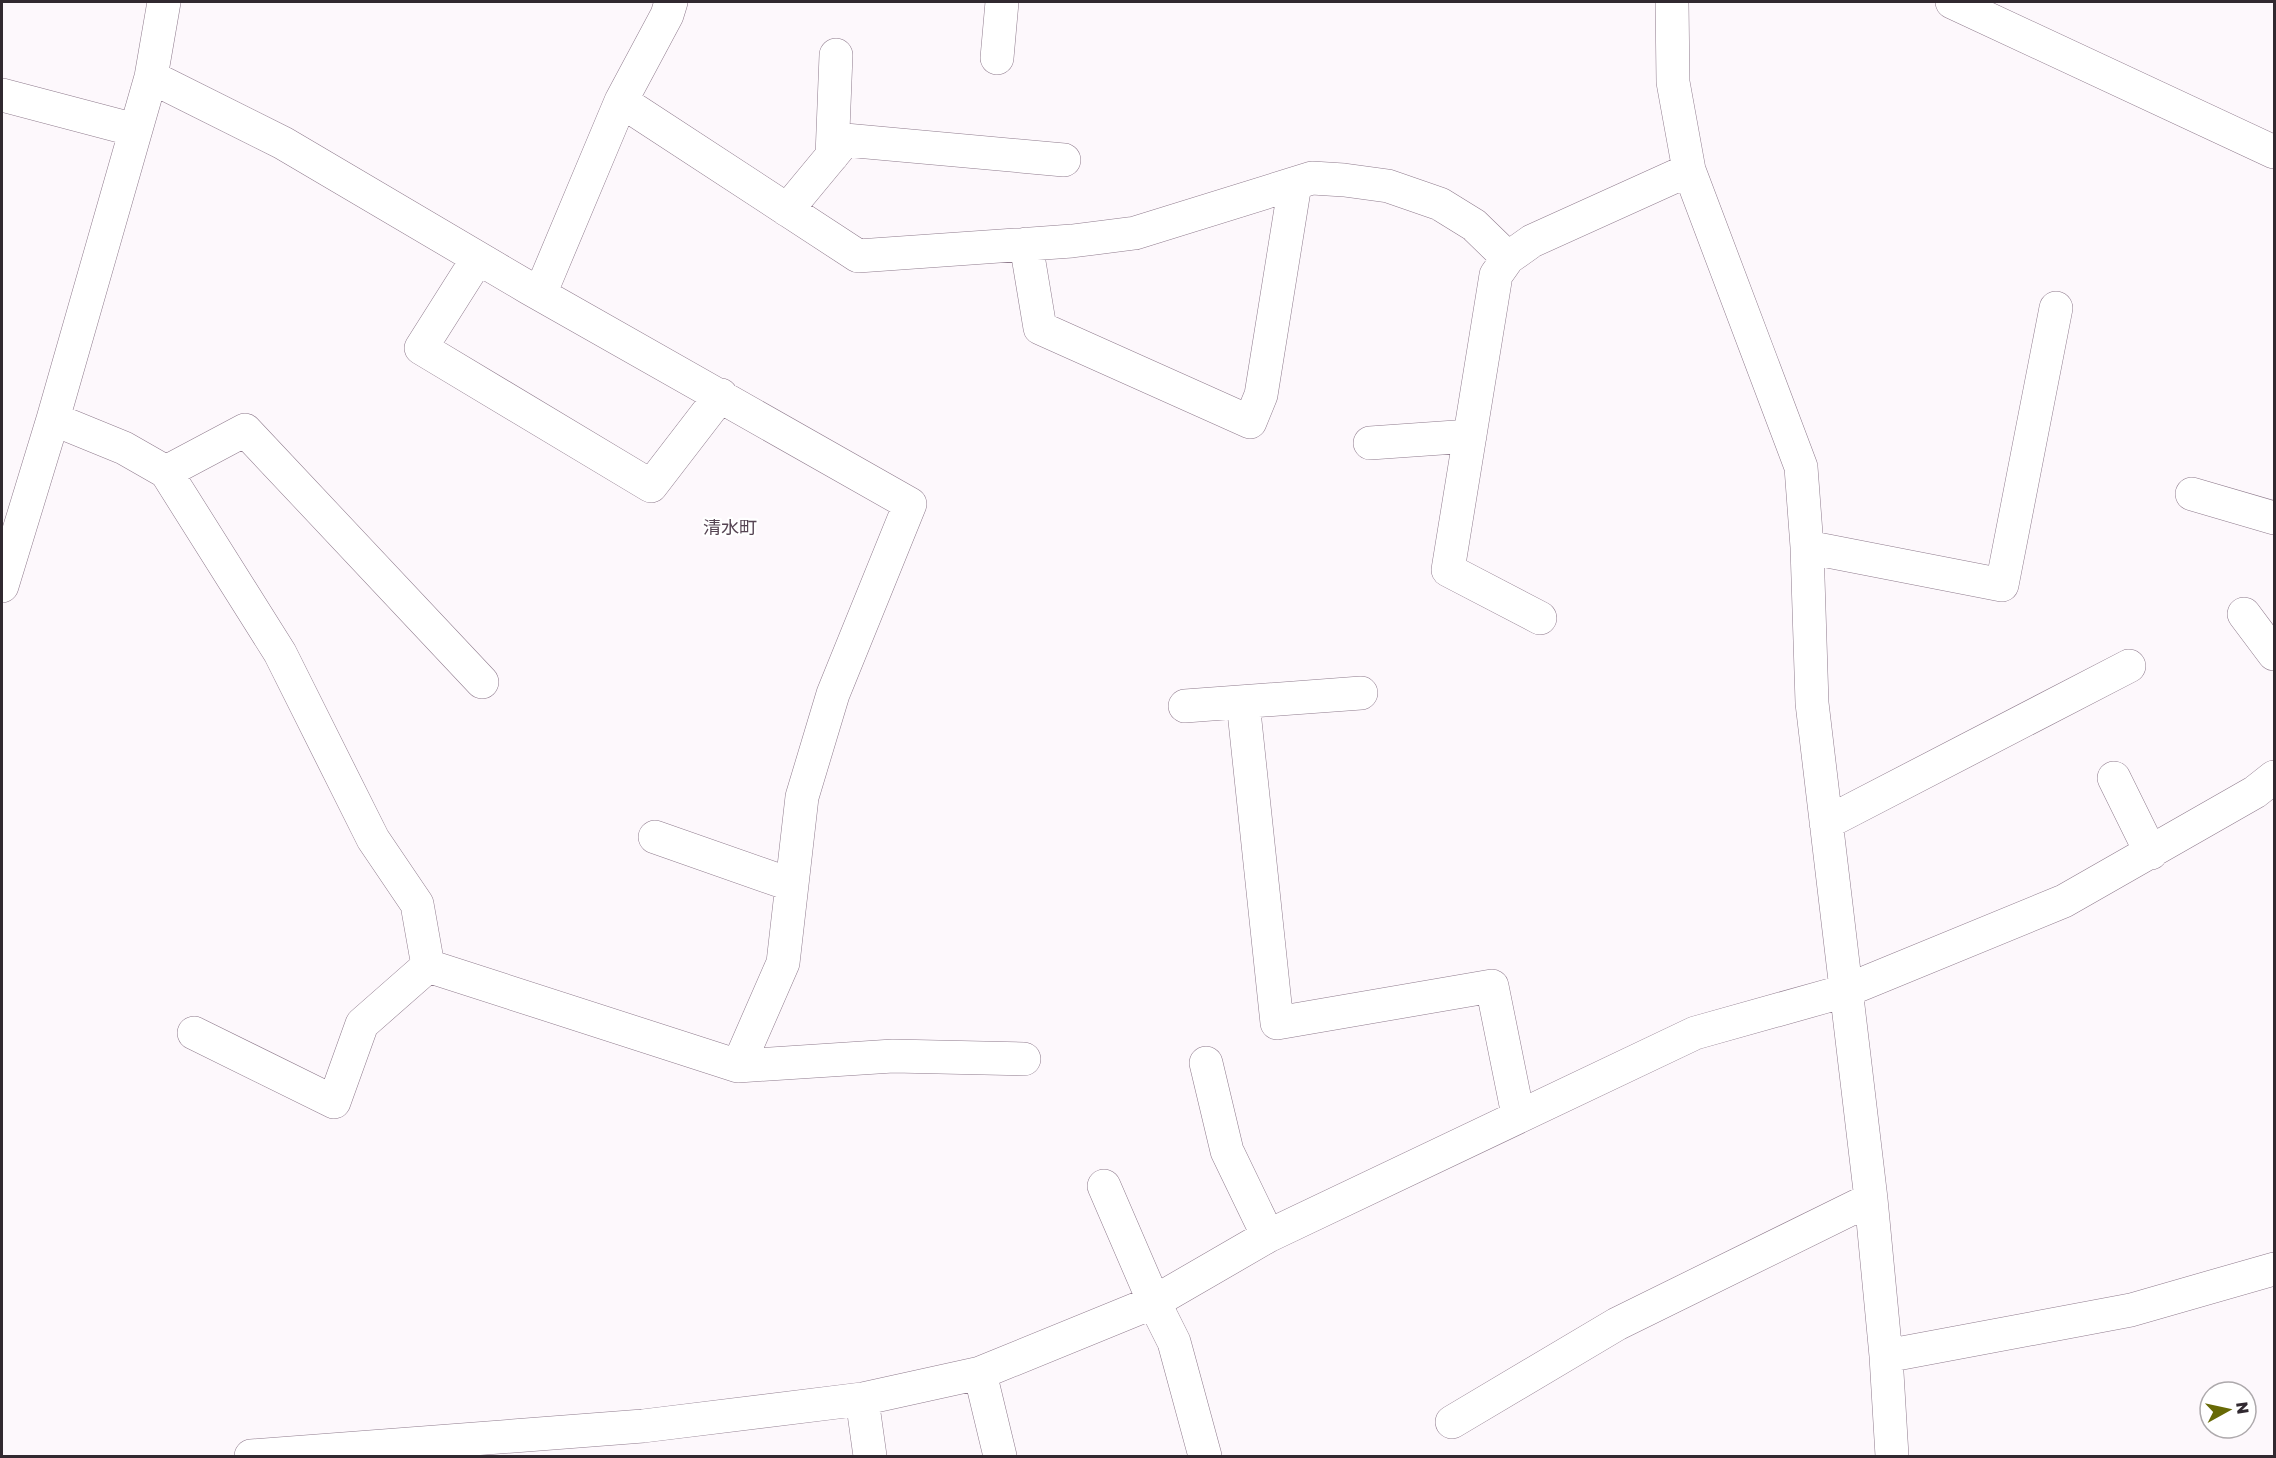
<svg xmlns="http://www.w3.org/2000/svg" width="2276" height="1458" font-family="'Golos Text','Noto Sans JP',sans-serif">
<rect width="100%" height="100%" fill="#fdf8fc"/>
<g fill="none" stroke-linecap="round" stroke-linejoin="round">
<defs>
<path id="minor" d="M 671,2 L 667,15 L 621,101 L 858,256 L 1072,241 L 1135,233 L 1312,178 L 1344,180 L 1388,186 L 1440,204 L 1474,225 L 1508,258
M 1672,2 L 1673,82 L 1689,170 L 1801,467 L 1807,547 L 1812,703 L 1871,1199 L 1886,1356 L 1892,1456
M 1952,2 L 2274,152
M 997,58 L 1002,2
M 151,77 L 283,143 L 529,288 L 910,504 L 833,694 L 802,797 L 783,963 L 738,1066 L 893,1056 L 1024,1059
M 2,95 L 135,130
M 832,156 L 836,55
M 787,210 L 845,140 L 1064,160
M 1026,244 L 1040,328 L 1250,422 L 1261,395 L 1295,184
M 478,258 L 421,348 L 651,486 L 721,395
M 540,294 L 621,101
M 53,419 L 124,448 L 166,472 L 280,653 L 373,839 L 417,904 L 428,966 L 738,1066
M 1370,443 L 1470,436
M 166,472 L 245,430 L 482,682
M 2192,494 L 2274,518
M 1807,547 L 2002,585 L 2056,308
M 2,586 L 53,419 L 151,77 L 164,2
M 2244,614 L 2274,654
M 1540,618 L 1448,570 L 1496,275 L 1508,258 L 1532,241 L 1689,170
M 1243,702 L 1277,1023 L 1492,986 L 1518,1115
M 1185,706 L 1361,693
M 2114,778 L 2151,853
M 1826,823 L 2129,666
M 655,837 L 792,885
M 194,1033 L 334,1102 L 362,1024 L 428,966
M 1206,1063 L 1227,1151 L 1268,1236
M 1104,1186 L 1154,1302 L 1174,1342 L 1205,1456
M 1886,1356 L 2131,1310 L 2274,1269
M 980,1373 L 1000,1456
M 862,1399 L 870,1456
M 1452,1422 L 1617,1324 L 1871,1199
M 251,1456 L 643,1426 L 862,1399 L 980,1373 L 1154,1302 L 1268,1236 L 1695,1033 L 1845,991 L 2064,901 L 2255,792 L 2274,777"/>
</defs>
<use href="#minor" stroke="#8f7b8d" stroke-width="34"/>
<use href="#minor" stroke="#fff" stroke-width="33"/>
</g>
<g text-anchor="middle" stroke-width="4.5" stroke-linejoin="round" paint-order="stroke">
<g font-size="18" fill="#564453" stroke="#fff">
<text x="730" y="534">清水町</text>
</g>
</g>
<rect width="2276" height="1458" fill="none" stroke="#312930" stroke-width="6"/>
<g transform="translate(2228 1410) rotate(82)"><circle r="28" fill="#ffffff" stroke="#ada9ac" stroke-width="1.5"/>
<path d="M0-4.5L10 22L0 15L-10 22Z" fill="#676905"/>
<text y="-9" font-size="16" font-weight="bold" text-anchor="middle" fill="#312930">N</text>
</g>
</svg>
